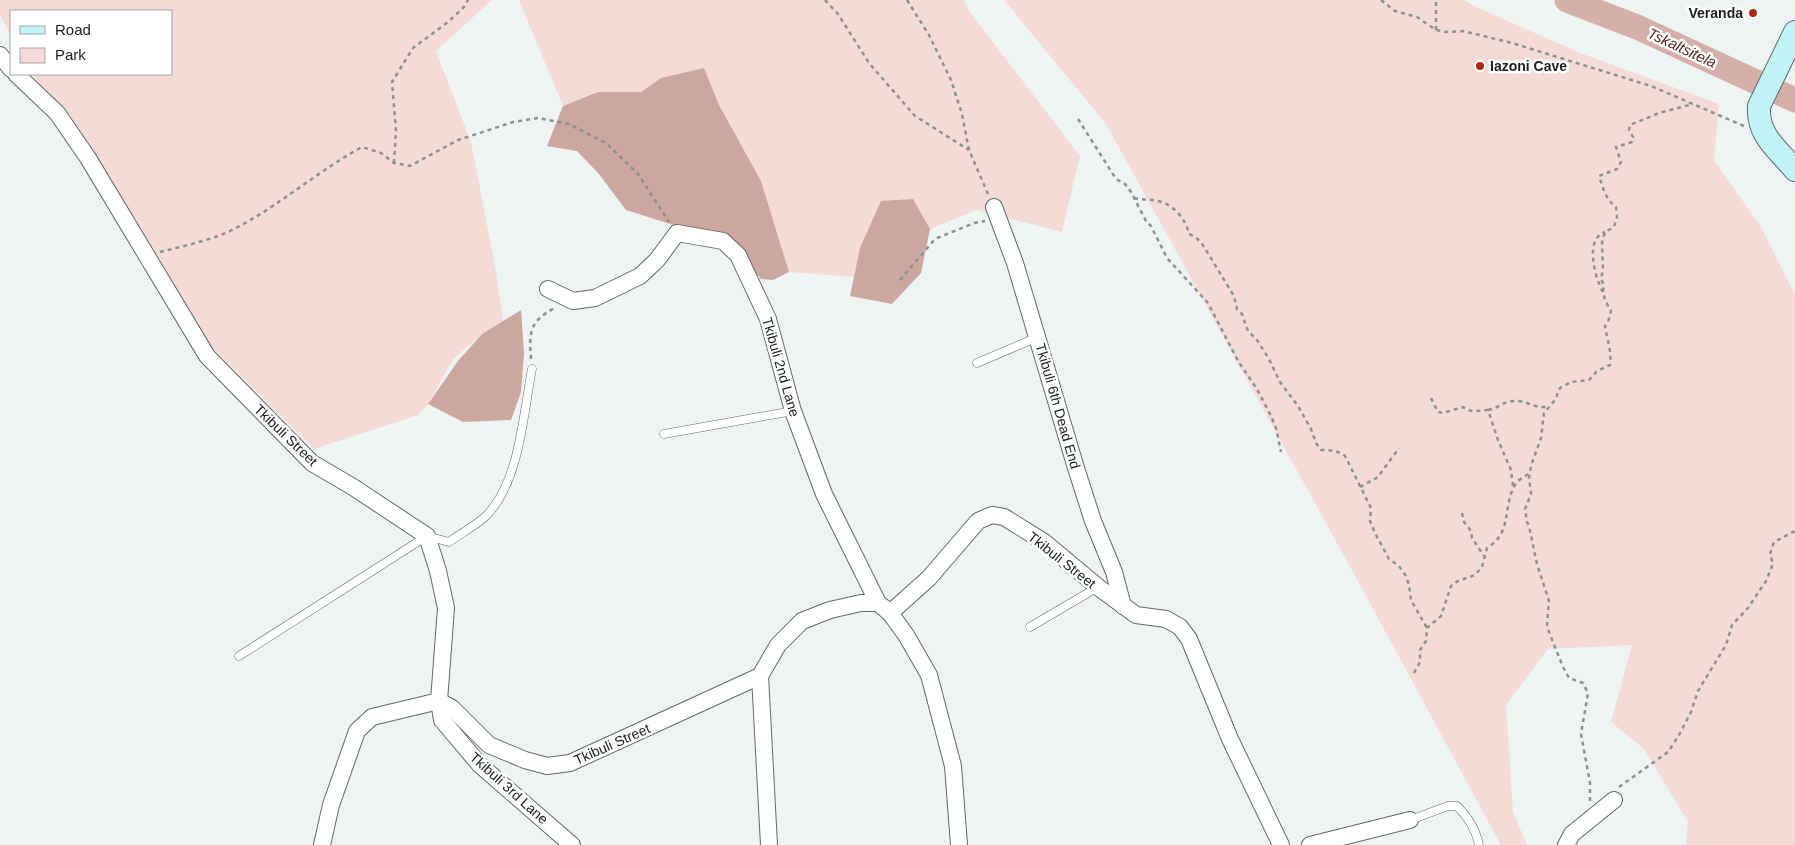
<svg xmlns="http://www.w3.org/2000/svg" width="1795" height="845" font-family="Arial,sans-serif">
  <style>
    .green { fill: #f4dbd6 }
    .forest { fill: #cba79f }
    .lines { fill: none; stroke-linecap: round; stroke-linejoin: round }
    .river { stroke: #d4b0a8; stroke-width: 25 }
    .lane-casing { stroke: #646869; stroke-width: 9 }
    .street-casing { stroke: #646869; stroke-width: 18 }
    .secondary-casing { stroke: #646869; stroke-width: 24 }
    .path { stroke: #8c9090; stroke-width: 2.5; stroke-dasharray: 4 4; stroke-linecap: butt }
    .lane { stroke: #fff; stroke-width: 8 }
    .street { stroke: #fff; stroke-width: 16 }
    .secondary { stroke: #c0f5f8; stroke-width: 22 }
    .poi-dot { fill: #b32708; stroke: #fff; stroke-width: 2 }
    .labels { text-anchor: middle; stroke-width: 5; stroke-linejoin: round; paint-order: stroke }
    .poi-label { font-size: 14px; font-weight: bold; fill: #1c1e1e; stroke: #fff; text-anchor: end }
    .street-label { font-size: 14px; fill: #1c1e1e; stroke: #fff }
    .water-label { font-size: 15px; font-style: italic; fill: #58281e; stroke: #fff }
  </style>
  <rect width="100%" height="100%" fill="#eef3f3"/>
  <g class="green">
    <polygon points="0,0 492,0 436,51 471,142 496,271 503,321 482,334 453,359 428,404 418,415 314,449 209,344 168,274 71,121 31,74 171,74 171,11 11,11 11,36 0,15"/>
    <polygon points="519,0 964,0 970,12 1080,156 1062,232 976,210 930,229 913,199 860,248 854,277 789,272 761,181 719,105 704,68 661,78 641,92 598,92 563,106"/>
    <polygon points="1004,0 1464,0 1476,7 1580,53 1719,104 1714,160 1761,227 1795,295 1795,845 1686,845 1688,822 1644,749 1611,722 1632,645 1548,649 1506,705 1513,812 1527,845 1501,845 1359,583 1106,124"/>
  </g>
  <g class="forest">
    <polygon points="704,68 719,105 761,181 789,272 773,280 761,279 727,237 686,229 626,210 599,174 577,151 547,146 563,106 598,92 641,92 661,78"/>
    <polygon points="913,199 930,229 921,273 892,304 850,296 860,248 881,201"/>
    <polygon points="521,310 524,353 521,392 511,420 463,422 428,404 458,361 482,334"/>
  </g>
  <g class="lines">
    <polyline class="river" points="1567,0 1637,27 1795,100"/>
    <g class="lane-casing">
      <g id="lane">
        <polyline points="977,363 1038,337"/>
        <polyline points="664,434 793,411"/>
        <polyline points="1030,627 1098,587"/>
        <path d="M 239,656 L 427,536 L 449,542 C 461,533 477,525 487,515 C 520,480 523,415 532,369"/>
        <path d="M 1410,820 L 1448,806 L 1457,806 C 1468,817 1476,829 1479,845"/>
      </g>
    </g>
    <g class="street-casing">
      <g id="street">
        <polyline points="0,55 11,69"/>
        <polyline points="16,74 57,113 88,158 207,356 312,463 353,487 427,536 438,571 446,608 439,701 442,720 480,765 572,845"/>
        <polyline points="994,207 1015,263 1076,468 1093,521 1114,572 1123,606"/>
        <polyline points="548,289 573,301 595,298 640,276 657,260 677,233 723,241 738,255 768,319 793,411 824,494 878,603"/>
        <polyline points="890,613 929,578 978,521 992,515 1004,517 1044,542 1098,587 1136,615 1166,619 1180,627 1189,639 1230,739 1281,845"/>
        <polyline points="760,676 769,845"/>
        <polyline points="439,701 452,708 489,745 525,760 547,766 570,763 760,676 778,645 802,621 830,610 861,603 878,603 890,613 906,635 929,675 953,766 959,845"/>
        <polyline points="322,845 331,805 357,731 372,717 439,701"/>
        <polyline points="1310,845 1410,820"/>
        <polyline points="1566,845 1572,834 1614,800"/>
      </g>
    </g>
    <g class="secondary-casing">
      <path id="secondary" d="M 1795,32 L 1759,106 C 1757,136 1778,149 1795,170"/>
    </g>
    <g class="path">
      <polyline points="825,0 838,14 869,63 915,116 969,150"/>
      <polyline points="907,0 929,35 951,80 962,114 969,150 988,194"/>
      <polyline points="1381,0 1395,11 1417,17 1436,30 1446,32 1463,31 1512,43 1651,86 1744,126"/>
      <polyline points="1436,30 1436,0"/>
      <polyline points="1078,119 1116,179 1125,184 1131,192 1146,221 1151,226 1167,258 1208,303 1238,361 1257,389 1271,416 1276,428 1281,452"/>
      <polyline points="394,163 396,130 392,82 413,48 448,22 464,7 468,0"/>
      <path d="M 1134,198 C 1142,200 1150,199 1158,201 C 1173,204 1186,219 1189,234 L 1194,236 L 1201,242 L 1234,296 L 1237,309 L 1242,314 L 1248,331 L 1257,340 L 1269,359 L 1280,382 L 1298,406 L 1311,429 L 1316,443 L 1321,450 C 1330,450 1337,450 1345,456 L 1371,508 L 1370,521 L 1375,533 L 1389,559 L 1399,566 L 1406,576 L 1409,585 L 1411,600 L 1427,628"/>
      <path d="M 160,252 C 183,246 208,241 230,231 C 277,208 316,172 362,147 L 381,153 L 394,163 L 410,166 L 458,140 L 513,122 L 538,118 L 569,124 L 606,143 L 638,174 L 669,222"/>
      <polyline points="900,280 935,239 974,223 985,221"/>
      <path d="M 1603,292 C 1595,278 1584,239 1605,232"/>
      <path d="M 531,359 C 529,333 529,321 555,308"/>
      <path d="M 1431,398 L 1438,412 L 1443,413 L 1463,407 C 1472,414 1478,410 1488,410 L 1498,440 L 1511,470 L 1513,486"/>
      <path d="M 1488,410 C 1500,408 1503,400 1518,401 C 1529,402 1538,410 1549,406"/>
      <polyline points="1360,487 1378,477 1399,448"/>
      <polyline points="1462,513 1464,522 1471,531 1472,538 1484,556"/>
      <path d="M 1414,673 L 1420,662 L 1420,650 L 1426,641 L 1427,628 L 1441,616 L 1451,586 L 1458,581 L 1475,575 L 1482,567 L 1487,548 C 1513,532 1502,508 1515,485 C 1518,479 1524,478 1529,473"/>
      <polyline points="1619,787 1668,752 1679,735 1691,712 1698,691 1726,645 1732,625 1748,608 1766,581 1773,564 1770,554 1774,542 1795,531"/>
      <path d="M 1590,801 L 1590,783 L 1581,734 L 1588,693 L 1583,683 L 1569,678 L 1563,667 L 1549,632 L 1547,625 L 1549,601 L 1537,564 L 1529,526 L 1527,522 L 1525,509 L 1531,494 L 1529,478 L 1531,466 L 1541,438 L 1544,413 L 1555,400 L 1560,388 L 1571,382 L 1589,380 L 1597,371 L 1610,365 C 1612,352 1607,339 1605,326 L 1608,322 L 1611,311 L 1605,300 L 1603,292 L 1604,285 L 1601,279 L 1603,270 L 1602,243 L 1605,232 L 1614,227 L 1617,217 L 1616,207 C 1606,200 1603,188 1599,176 L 1617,169 L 1621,162 L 1616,147 L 1632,142 L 1633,137 L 1629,130 L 1630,125 L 1659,113 L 1693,104"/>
    </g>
    <use href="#lane" class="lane"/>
    <use href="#street" class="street"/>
    <use href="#secondary" class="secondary"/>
  </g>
  <g class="poi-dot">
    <circle cx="1753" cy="13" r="5"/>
    <circle cx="1480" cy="66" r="5"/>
  </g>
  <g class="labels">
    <g class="poi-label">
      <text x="1743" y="18">Veranda</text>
      <text x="1490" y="71" text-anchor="start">Iazoni Cave</text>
    </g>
    <g class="street-label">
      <text transform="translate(781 367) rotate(74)" y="5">Tkibuli 2nd Lane</text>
      <text transform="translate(1058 406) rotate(74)" y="5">Tkibuli 6th Dead End</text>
      <text transform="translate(286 435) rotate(44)" y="5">Tkibuli Street</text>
      <text transform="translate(1062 560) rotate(38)" y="5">Tkibuli Street</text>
      <text transform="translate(612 744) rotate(-24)" y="5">Tkibuli Street</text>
      <text transform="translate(509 788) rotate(42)" y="5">Tkibuli 3rd Lane</text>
    </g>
    <g class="water-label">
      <text transform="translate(1682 48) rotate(25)" y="5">Tskaltsitela</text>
    </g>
  </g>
  <rect x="10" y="10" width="162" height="65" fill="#ffffff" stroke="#a4a5a5"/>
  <rect x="20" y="26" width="25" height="8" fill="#c0f5f8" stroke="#a4a5a5"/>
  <text x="55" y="35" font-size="15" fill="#1c1e1e">Road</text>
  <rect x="20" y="48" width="25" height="15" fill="#f4dbd6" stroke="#a4a5a5"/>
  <text x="55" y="60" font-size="15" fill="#1c1e1e">Park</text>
</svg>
